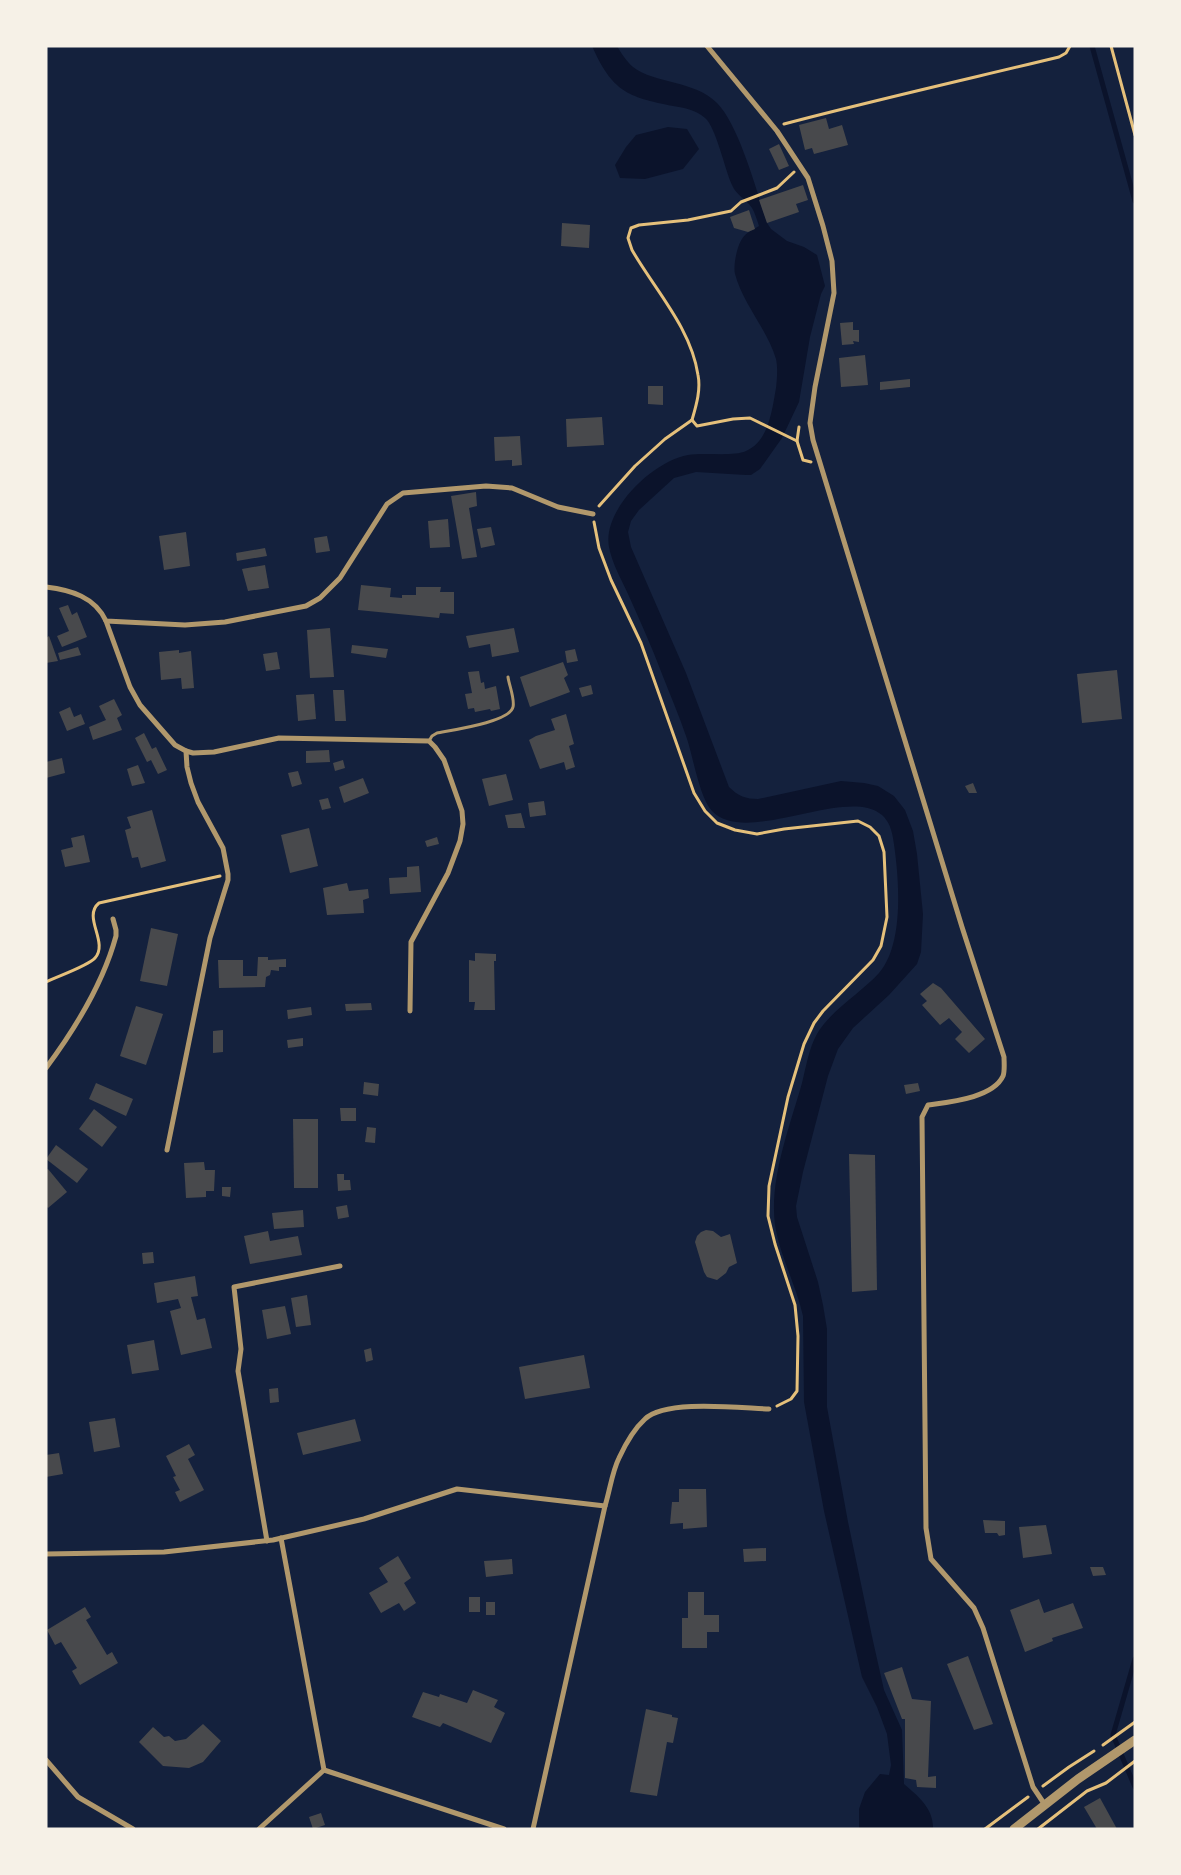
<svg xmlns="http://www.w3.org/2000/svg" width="1181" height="1875" font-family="Roboto,sans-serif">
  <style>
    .water { fill: #0b132b }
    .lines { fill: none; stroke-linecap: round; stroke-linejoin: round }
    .stream { stroke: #0b132b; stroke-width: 5 }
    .building { fill: #48494c }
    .path { stroke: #e5c07b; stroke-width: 3 }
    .service { stroke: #b1986c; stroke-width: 3 }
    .minor { stroke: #b1986c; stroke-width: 5 }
    .tertiary { stroke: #b1986c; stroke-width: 9 }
  </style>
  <rect width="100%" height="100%" fill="#14213d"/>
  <g class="water">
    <path d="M 592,46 L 617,46 C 621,53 627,62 633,67 C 655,84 694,80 717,103 C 739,125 757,192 767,223 L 771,229 L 787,241 L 804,247 L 817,255 L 825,286 L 821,294 L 810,337 L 799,402 L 782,438 L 760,469 L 751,475 L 746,475 L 696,472 L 674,478 L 639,510 L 631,521 L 628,532 L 631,547 L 686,673 L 729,787 C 738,796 746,799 758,799 L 841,781 L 864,783 L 878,786 L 894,796 L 905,810 L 913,831 L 917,854 L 923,914 L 921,952 L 917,964 L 889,995 L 853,1028 L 838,1049 L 828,1076 L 803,1172 L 796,1206 L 797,1217 L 818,1282 L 823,1305 L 827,1329 L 827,1407 L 848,1522 L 873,1641 L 884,1690 L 902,1730 L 904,1784 C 918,1796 934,1809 933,1829 L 859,1829 L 859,1809 L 865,1792 L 880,1774 L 889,1775 L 891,1765 L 887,1734 L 877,1707 L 862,1677 L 824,1511 L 804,1402 L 803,1316 C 796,1285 780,1256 775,1225 C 769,1179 790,1126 802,1083 C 806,1067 809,1048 817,1034 C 829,1012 862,992 879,973 C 905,943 899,875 893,838 C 882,762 752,853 712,811 C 699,797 693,755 686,736 C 679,715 670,695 662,674 C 652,647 640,621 628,594 C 621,579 612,563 609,547 C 602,510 653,461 688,455 C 704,452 733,457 746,451 C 769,441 772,410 776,388 C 777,379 778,368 776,359 C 767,329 743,304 735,274 C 733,266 737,246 742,239 C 745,233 753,230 759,226 C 757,220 755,213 752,208 C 746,199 736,195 732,185 C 725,170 716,127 705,118 C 696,110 685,108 673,106 C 627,97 612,91 592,46 Z"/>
    <polygon points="668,127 687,129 699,149 683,169 645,179 620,178 615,165 626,147 636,135"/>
  </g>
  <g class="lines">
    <g class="stream">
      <polyline points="1092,46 1135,201"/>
      <polyline points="1135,1659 1113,1735 1135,1787"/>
    </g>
  </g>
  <g class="building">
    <polygon points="826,118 829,129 842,125 848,145 814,154 812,148 805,150 799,125"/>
    <polygon points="779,144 789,166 779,170 769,149"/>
    <polygon points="803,185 808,200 796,204 799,212 767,223 759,200"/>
    <polygon points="749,210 755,229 748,232 734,228 730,217"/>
    <polygon points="562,223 590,225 589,248 561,246"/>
    <polygon points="853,322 853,330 859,330 859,342 853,341 854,344 842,345 840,323"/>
    <polygon points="865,355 868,385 841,387 839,358"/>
    <polygon points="910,379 910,387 880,390 880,382"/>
    <polygon points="648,386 663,386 663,405 648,404"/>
    <polygon points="602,417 604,445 567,447 566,419"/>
    <polygon points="520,436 522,465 512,466 512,460 495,461 494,437"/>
    <polygon points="476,492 477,506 469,508 477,557 462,559 451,496"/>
    <polygon points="448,519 450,547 430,548 428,521"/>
    <polygon points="491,527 495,545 481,548 477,529"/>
    <polygon points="186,532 190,566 164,570 159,536"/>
    <polygon points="327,536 330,551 316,553 314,538"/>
    <polygon points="265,548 267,556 237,561 236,553"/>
    <polygon points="265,565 269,588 248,591 242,569"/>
    <polygon points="361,585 391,588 390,597 402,598 402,595 416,595 416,587 441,587 440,592 454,592 454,614 440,613 439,618 358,610"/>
    <polygon points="68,605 72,615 77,612 87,637 62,647 57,636 69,631 59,608"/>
    <polygon points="330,628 334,677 310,678 307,630"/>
    <polygon points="514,628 519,652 492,657 490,644 469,648 466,636"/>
    <polygon points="49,636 58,661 46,663 46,638"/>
    <polygon points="352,645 388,649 386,658 351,653"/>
    <polygon points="78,647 81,655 60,660 58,653"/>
    <polygon points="575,649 578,661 567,663 565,651"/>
    <polygon points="179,650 179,653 191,651 194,688 182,689 181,678 161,680 159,652"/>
    <polygon points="277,652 280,669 266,671 263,654"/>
    <polygon points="563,662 568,675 564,678 570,692 530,707 520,677"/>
    <polygon points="1117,670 1122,719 1082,723 1077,674"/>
    <polygon points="479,671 481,683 484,682 485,689 496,686 500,709 491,711 490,709 475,712 474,708 468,709 465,694 472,693 468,672"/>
    <polygon points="591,685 593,694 582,697 579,688"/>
    <polygon points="333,690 344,690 346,721 335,721"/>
    <polygon points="314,694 316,719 298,721 296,695"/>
    <polygon points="114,699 122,715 117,718 122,730 93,740 89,727 106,720 99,706"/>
    <polygon points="70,707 74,717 81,714 85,724 67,731 59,712"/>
    <polygon points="566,714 574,744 569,746 575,767 566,770 564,762 540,769 529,740 536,736 555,730 551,719"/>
    <polygon points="144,733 152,749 156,747 167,770 158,774 151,760 147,762 135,738"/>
    <polygon points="329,750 330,762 306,763 306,751"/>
    <polygon points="62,758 65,773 46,778 46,762"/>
    <polygon points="343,760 345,768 335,771 333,763"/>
    <polygon points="138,765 145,783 132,786 127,769"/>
    <polygon points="298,771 302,784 292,787 288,773"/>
    <polygon points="506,774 513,800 489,806 482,779"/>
    <polygon points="363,778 369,793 344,803 339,787"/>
    <polygon points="973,783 977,793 969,793 965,786"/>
    <polygon points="328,798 331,808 322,810 319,800"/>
    <polygon points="544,801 546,815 530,817 528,803"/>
    <polygon points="152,810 166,861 141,868 138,857 132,858 125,830 131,828 127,817"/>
    <polygon points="521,813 525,828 508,828 505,815"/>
    <polygon points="309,828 318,866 290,873 281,835"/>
    <polygon points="84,835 90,862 65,867 61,850 73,847 71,838"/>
    <polygon points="437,837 439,844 427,847 425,841"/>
    <polygon points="419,866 421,892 390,894 389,878 407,877 407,867"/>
    <polygon points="347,883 349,891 368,889 369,898 363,900 364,913 327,915 323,888"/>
    <polygon points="151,928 178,934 167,986 140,981"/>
    <polygon points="475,953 496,954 496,961 494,961 495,1010 474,1010 475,1002 469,1002 469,960 475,961"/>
    <polygon points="258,957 268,957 268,960 286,959 286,967 279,967 279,971 271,970 270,975 266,977 265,987 219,988 218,960 243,960 243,976 257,976"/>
    <polygon points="933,983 941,988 985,1039 969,1053 955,1039 962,1032 949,1018 940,1025 922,1005 927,1001 920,994"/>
    <polygon points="371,1003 372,1010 346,1011 345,1004"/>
    <polygon points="136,1006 163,1014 146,1065 120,1056"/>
    <polygon points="311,1007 312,1015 288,1019 287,1010"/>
    <polygon points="223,1030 223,1052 213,1053 213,1031"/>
    <polygon points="303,1038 303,1046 288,1048 287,1040"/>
    <polygon points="364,1082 379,1084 378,1096 363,1094"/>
    <polygon points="96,1083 133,1099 126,1116 89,1099"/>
    <polygon points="918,1083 920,1091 906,1094 904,1085"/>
    <polygon points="340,1108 356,1108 356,1121 341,1121"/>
    <polygon points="94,1109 117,1127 102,1147 79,1129"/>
    <polygon points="293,1119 318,1119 318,1188 294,1188"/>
    <polygon points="367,1127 376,1128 375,1143 365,1142"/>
    <polygon points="56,1145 88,1169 77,1183 46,1159"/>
    <polygon points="849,1154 875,1155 877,1290 852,1292"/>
    <polygon points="204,1162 205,1170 215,1170 214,1191 206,1191 206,1197 186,1198 184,1163"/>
    <polygon points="48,1169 67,1192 48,1208 46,1206 46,1170"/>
    <polygon points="337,1174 344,1174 344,1180 350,1180 351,1190 338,1191"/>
    <polygon points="222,1187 231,1187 230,1197 222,1196"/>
    <polygon points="347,1205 349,1217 338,1219 336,1207"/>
    <polygon points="303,1210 304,1227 274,1229 272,1213"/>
    <polygon points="706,1230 713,1231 721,1237 730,1234 737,1263 729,1267 726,1273 717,1280 707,1277 704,1272 695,1242 697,1236 701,1232"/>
    <polygon points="268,1231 270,1241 298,1236 302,1255 250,1264 244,1236"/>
    <polygon points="153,1252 154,1263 143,1264 142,1253"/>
    <polygon points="195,1276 198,1296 191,1297 197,1320 205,1318 212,1348 181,1355 170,1311 181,1308 178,1299 157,1303 154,1283"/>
    <polygon points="307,1295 311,1325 296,1327 291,1298"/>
    <polygon points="285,1306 291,1334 267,1339 262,1310"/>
    <polygon points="154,1340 159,1370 132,1374 127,1345"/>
    <polygon points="371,1348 373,1360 366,1362 364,1350"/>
    <polygon points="584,1355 590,1388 525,1399 519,1367"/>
    <polygon points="278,1388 279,1402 270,1403 269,1389"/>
    <polygon points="115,1418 120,1447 94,1452 89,1422"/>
    <polygon points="355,1419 361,1441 303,1455 297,1433"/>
    <polygon points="189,1444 195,1455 188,1459 204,1490 180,1502 175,1492 180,1490 173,1477 176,1476 166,1456"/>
    <polygon points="59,1453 63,1474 46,1477 46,1455"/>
    <polygon points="679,1489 706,1489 707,1527 683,1529 683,1523 670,1524 672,1502 679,1502"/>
    <polygon points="983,1520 1005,1521 1005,1535 999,1536 997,1533 985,1533"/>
    <polygon points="1046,1525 1052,1554 1023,1558 1019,1527"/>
    <polygon points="766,1548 766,1561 744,1562 743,1549"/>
    <polygon points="398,1556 411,1578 404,1583 416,1603 404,1611 399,1603 381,1613 369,1593 388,1582 379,1568"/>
    <polygon points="512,1559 513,1574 486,1577 484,1561"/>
    <polygon points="1090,1567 1103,1567 1106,1575 1093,1576"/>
    <polygon points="688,1592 704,1592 704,1615 719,1615 719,1632 707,1632 707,1648 682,1648 682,1618 688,1618"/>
    <rect x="469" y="1597" width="11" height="15"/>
    <polygon points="1039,1599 1044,1613 1073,1603 1083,1628 1052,1638 1053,1641 1025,1652 1010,1610"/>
    <rect x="486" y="1602" width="9" height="13"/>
    <polygon points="85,1607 91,1617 86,1620 107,1655 112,1652 118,1663 80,1685 72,1671 77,1668 61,1642 55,1645 47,1630"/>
    <polygon points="968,1656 993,1724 974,1730 947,1664"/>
    <polygon points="902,1667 912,1699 931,1701 928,1777 936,1776 936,1788 917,1787 916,1780 905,1778 905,1719 902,1719 884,1673"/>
    <polygon points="473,1690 498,1700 494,1707 505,1713 491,1743 443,1723 440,1727 412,1717 423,1692 439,1697 440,1694 467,1703"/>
    <polygon points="646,1709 672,1715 672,1717 678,1718 673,1743 667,1742 657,1796 630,1792"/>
    <polygon points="203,1724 221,1741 203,1762 189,1768 163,1766 139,1742 153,1727 164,1737 169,1736 175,1741 186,1739"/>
    <polygon points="1100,1798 1117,1829 1097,1829 1084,1807"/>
    <polygon points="321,1813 325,1825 313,1829 309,1817"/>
  </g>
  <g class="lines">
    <g class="path">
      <polyline points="1111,46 1135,135"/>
      <path d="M 784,124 C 875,100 968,79 1059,57 L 1066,53 L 1070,46"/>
      <path d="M 692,420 C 696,406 701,390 698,375 C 691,328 655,290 632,250 L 628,238 L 631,228 L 639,225 L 688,220 L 731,211 L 741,202 L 777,188 L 794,172"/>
      <polyline points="692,420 697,426 733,419 750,418 797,441 803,460 811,462"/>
      <polyline points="797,441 799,427"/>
      <polyline points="599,506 635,466 665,439 692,420"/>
      <polyline points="594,522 599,548 611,580 641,643 694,793 705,811 717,823 735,830 757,834 784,829 858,821 870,827 879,836 884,852 887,917 881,946 873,960 823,1011 814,1023 804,1044 788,1097 769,1186 768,1216 775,1244 795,1305 798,1336 797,1391 791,1399 777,1406"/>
      <path d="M 46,982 C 58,976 88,966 95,958 C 109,942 82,917 99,903 L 220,876"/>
      <polyline points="1103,1745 1135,1722"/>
      <polyline points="1043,1786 1069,1767 1094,1751"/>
      <polyline points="985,1829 1028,1797"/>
      <polyline points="1038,1829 1087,1791 1106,1783 1135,1761"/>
    </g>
    <path class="service" d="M 429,741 L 432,736 L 437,733 C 452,730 510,722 513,707 C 515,699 509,685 508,677"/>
    <g class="minor">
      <path d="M 707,46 L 777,131 L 808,178 L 823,226 L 832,261 L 834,293 L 815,387 L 810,423 L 813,440 L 962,927 L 1004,1057 C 1004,1062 1005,1071 1003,1076 C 993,1098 949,1102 928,1105 L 922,1117 L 926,1528 L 931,1559 L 974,1608 L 983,1628 L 1033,1787 L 1045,1805"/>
      <path d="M 46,587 C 71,590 95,597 106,621 L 185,625 L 225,622 L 306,606 L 320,598 L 340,578 L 387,504 L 403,493 L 486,486 L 512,488 L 558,507 L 593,514"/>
      <polyline points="106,621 130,687 140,705 175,745 186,751 187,767 191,783 198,802 223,848 228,874 228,880 210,938 167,1150"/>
      <polyline points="186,751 193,753 214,752 279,738 429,741 435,747 444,760 462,811 463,824 460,841 448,873 411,942 410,1011"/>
      <path d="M 46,1068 C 75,1029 103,984 116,936 L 116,930 L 113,919"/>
      <path d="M 605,1506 C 610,1490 612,1472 619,1458 C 625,1445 634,1429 645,1419 C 665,1399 740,1408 769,1409"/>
      <polyline points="267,1541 238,1371 241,1349 234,1287 340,1266"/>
      <polyline points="46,1554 164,1552 273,1540 364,1519 457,1489 605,1506 533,1829"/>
      <polyline points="46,1760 78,1797 133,1829"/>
      <polyline points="324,1770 504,1829"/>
      <polyline points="259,1829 324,1770 281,1538"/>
    </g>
    <polyline class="tertiary" points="1014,1829 1078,1779 1135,1740"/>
  </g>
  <rect width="1181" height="1875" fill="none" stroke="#f6f1e7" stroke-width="95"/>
</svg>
